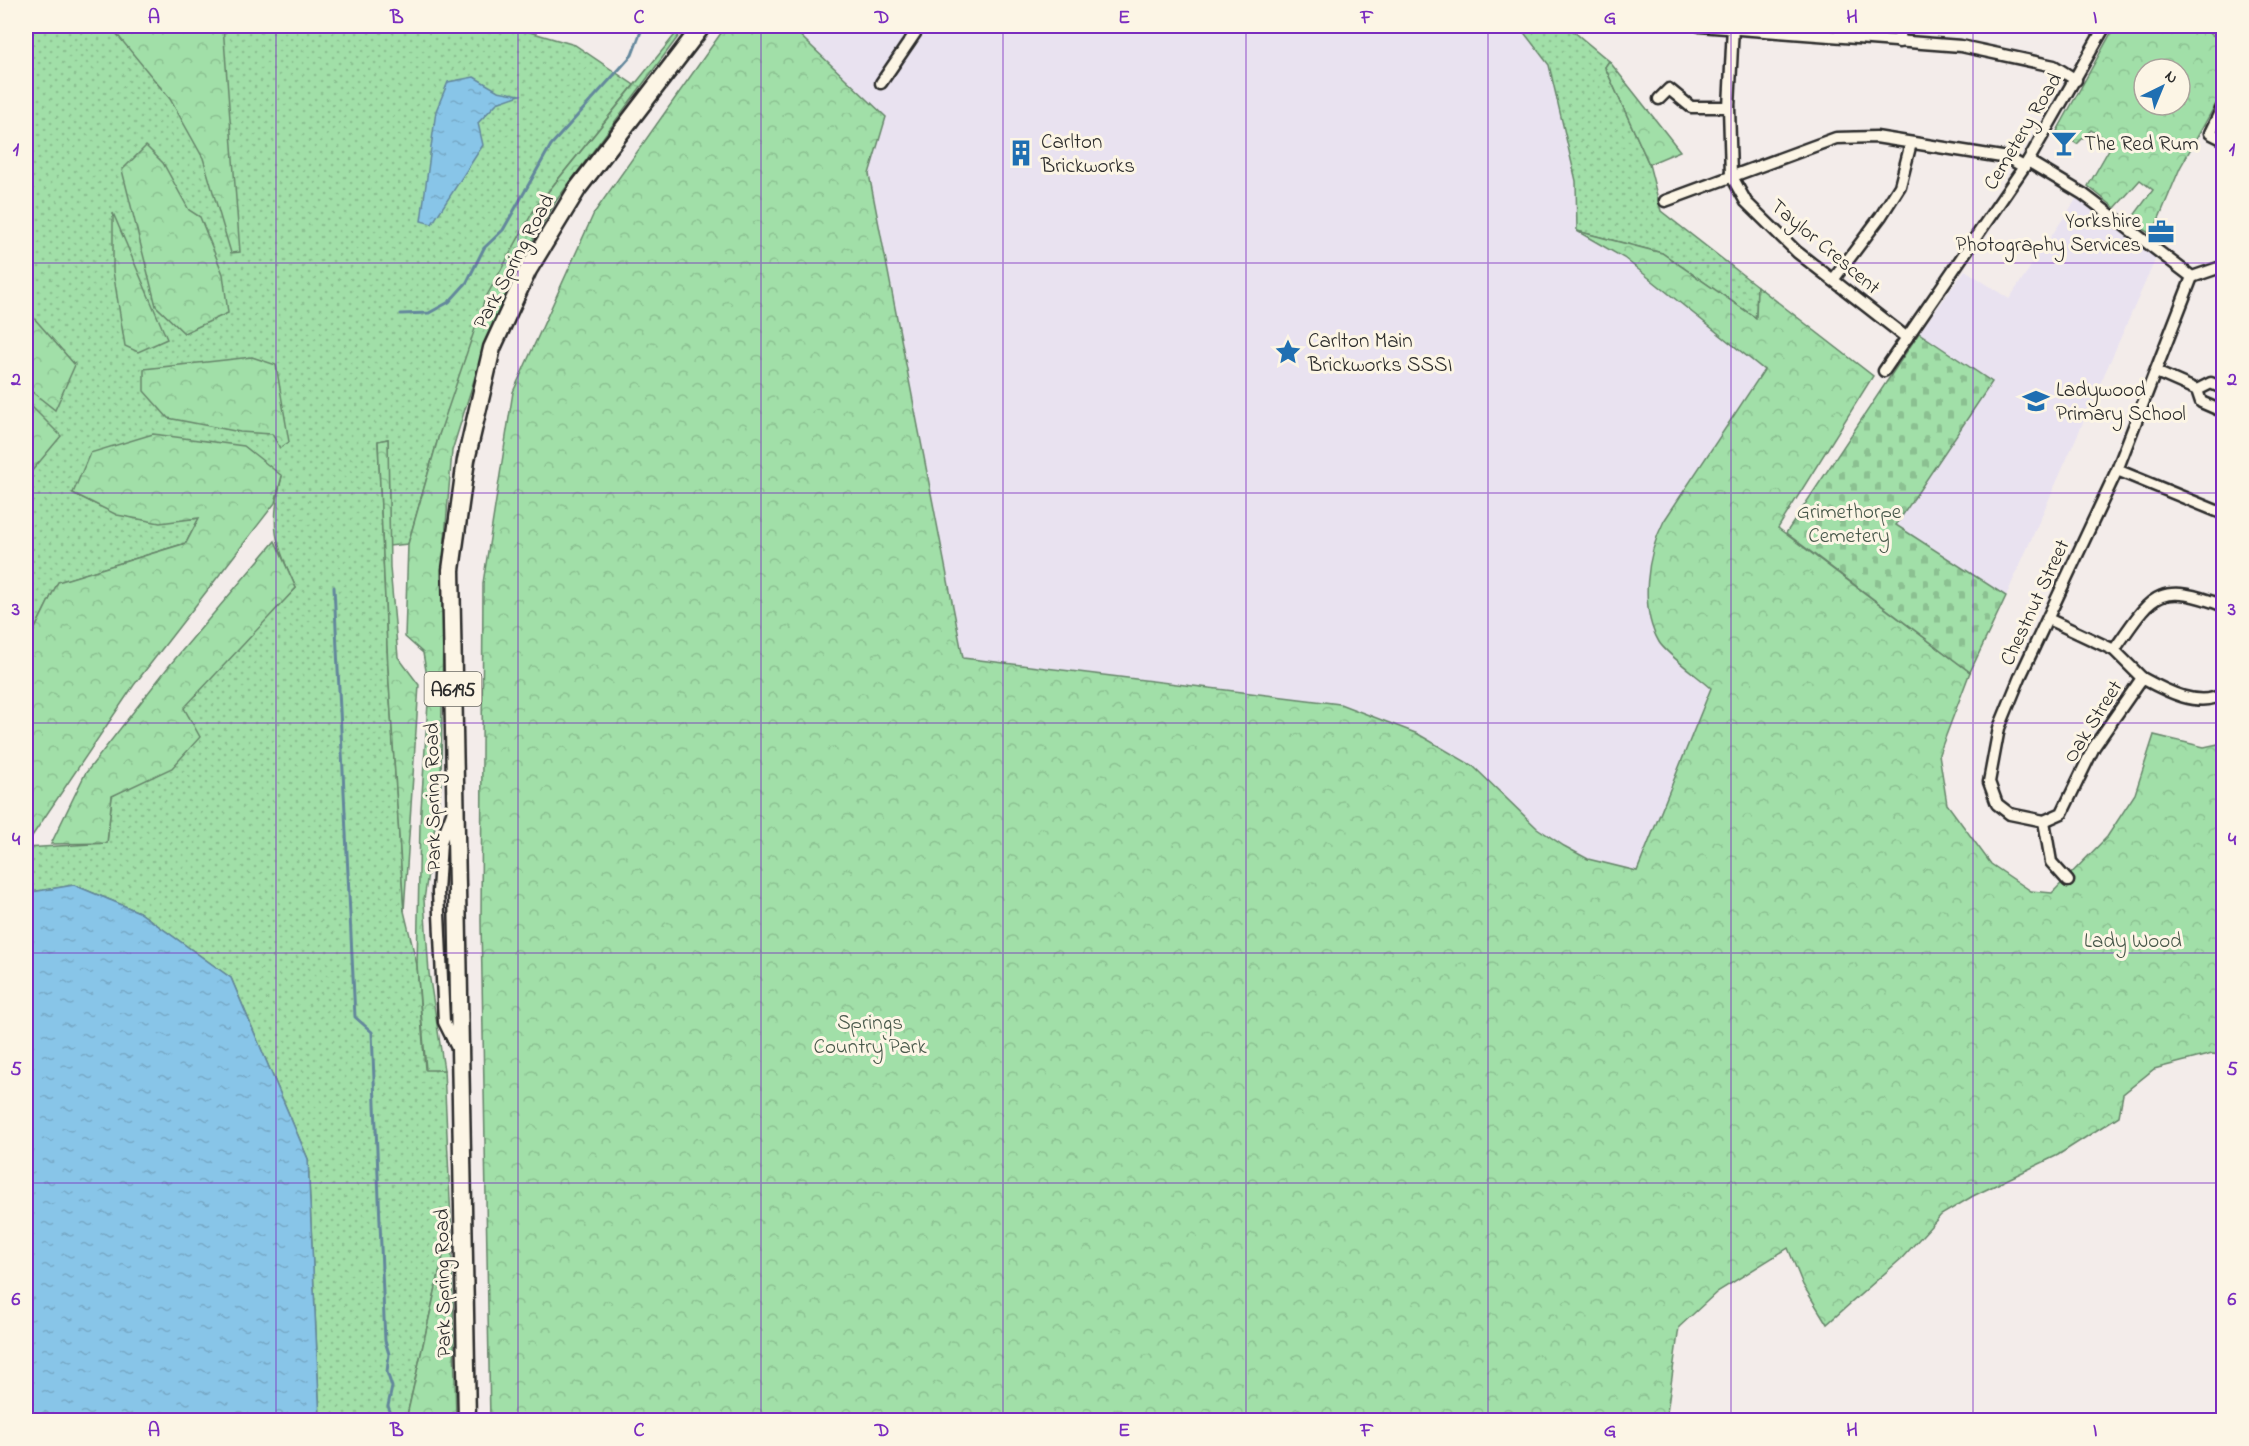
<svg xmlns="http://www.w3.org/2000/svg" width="2249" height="1446" font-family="'Indie Flower',sans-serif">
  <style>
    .built { fill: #e9e2f0 }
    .grass { fill: url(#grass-dots); stroke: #66856a; stroke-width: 1.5 }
    .forest { fill: url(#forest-crowns); stroke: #66856a; stroke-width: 1.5; fill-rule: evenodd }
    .cemetery { fill: url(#cemetery-stones); stroke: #66856a; stroke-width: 1.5 }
    .water { fill: url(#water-ripples); stroke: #63879c; stroke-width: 1.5 }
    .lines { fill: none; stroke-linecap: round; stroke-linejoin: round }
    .stream { stroke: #63879c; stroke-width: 3 }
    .minor-casing { stroke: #2b2b2b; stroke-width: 15 }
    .primary-casing { stroke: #2b2b2b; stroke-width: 21 }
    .minor { stroke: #fcf5e5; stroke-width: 10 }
    .primary { stroke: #fcf5e5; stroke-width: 16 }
    .grid { fill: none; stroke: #7b2cbf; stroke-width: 1.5; stroke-opacity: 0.55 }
    .labels { text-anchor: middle; stroke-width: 6; stroke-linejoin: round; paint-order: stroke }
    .shield { fill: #fcf5e5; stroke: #6a6863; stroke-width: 1.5 }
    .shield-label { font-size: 20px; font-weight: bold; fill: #2b2b2b }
    .street-label { font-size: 21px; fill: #2b2b2b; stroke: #fcf5e5 }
    .poi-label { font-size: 21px; fill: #2b2b2b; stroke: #fcf5e5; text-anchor: start }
    .park-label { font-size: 21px; fill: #48584a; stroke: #fcf5e5 }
    .neatline { fill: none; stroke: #7b2cbf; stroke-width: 2 }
    .grid-label { font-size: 20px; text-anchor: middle; font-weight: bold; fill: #7b2cbf }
  </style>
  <defs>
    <pattern id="grass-dots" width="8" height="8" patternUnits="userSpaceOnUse" patternTransform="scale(1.5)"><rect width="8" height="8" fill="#a1dfa8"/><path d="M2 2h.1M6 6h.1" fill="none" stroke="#8bc091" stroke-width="1.8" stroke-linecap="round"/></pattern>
    <pattern id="forest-crowns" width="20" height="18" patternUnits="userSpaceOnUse" patternTransform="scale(1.5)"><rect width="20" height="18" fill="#a1dfa8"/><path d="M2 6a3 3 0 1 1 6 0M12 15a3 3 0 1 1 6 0" fill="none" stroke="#8bc091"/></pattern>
    <pattern id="cemetery-stones" width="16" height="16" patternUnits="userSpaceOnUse" patternTransform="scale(1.5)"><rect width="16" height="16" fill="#a1dfa8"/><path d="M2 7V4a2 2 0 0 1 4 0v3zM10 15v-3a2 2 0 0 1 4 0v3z" fill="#8bc091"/></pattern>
    <pattern id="water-ripples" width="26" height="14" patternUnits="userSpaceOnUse" patternTransform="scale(1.5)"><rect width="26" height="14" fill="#88c5e8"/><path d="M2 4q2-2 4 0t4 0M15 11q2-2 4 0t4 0" fill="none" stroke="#76a9c7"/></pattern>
  </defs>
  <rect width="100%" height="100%" fill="#f3ecea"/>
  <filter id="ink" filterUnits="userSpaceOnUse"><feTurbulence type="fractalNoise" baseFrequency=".0167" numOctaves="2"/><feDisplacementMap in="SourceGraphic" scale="12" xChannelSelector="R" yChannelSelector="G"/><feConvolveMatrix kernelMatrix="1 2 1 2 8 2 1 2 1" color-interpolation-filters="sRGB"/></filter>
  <g filter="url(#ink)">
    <g class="built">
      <polygon points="790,26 1519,26 1549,65 1576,181 1578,231 1624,258 1764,370 1664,521 1655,539 1711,687 1637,871 1588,859 1564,846 1537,828 1473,766 1340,704 963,658 869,174 886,117"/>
      <polygon points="2077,198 2156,258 2006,596 1896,525 1991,382 1919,333 1965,270 2009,299"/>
    </g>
    <g class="grass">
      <path d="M 26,26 L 509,26 L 575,45 L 634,85 L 535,208 L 439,435 L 408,544 L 389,546 L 388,439 L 378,441 L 388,668 L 404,911 L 417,965 L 425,1069 L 444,1070 L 451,1221 L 406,1420 L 320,1420 L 308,1159 L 231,978 L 139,912 L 74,885 L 26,893 L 26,848 L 107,843 L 112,796 L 133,784 L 181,703 L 296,588 C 275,541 269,528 282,476 L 73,493 C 124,519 141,525 199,518 L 186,543 L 58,582 L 26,647 L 26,506 L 29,502 L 26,499 Z"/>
      <polygon points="1519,26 1567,26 1609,61 1605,67 1649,164 1661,211 1757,286 1756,318 1662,253 1577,231 1576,181 1549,65"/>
    </g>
    <g class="forest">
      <polygon points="113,26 223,26 240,252 231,253 203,158 170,99 115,32"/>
      <polygon points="682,26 686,26 556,201 519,264 484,348 452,451 444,550 441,785 424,900 429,973 444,1070 426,1070 417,965 420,825 429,688 423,653 405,637 408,544 439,435 485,299 535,208"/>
      <path d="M 726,26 L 790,26 L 886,117 L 869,174 L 963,658 L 1340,704 L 1418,734 L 1473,766 L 1537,828 L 1564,846 L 1588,859 L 1637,871 L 1711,688 C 1699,677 1666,654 1659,642 C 1639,608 1647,554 1664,521 L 1764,370 L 1624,258 L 1577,231 L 1662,253 L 1756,318 L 1757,286 L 1873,376 L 1778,528 L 1970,672 L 1939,754 L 1947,804 L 1991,864 L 2031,891 L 2052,893 L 2107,837 L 2135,794 L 2154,735 L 2204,747 L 2223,743 L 2223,1088 L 2220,1055 L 2212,1054 L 2154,1069 L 2123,1094 L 2119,1116 L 2058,1155 L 1973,1196 L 1941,1215 L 1902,1258 L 1827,1324 L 1803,1285 L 1788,1248 L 1717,1292 L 1679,1327 L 1666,1420 L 490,1420 L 481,922 L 483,583 L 513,392 L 594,213 Z"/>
      <path d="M 2115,26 L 2197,26 L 2223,41 L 2223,83 L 2218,100 L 2180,168 L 2152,235 L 2130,221 L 2153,190 L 2140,180 L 2115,208 L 2088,186 L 2112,144 L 2091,130 L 2077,144 L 2057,131 ZM 2144,69 L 2180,69 L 2180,105 L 2144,105 Z"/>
      <polygon points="1609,61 1680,151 1649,164 1605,67"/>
      <polygon points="146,146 163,163 189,210 200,217 223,274 228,313 184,333 156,306 122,170"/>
      <polygon points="113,213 167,339 138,352 125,346 113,271"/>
      <polygon points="26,309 75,365 55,410 26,387"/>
      <polygon points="252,357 276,365 289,442 280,448 272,434 240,432 168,418 144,391 144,369"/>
      <polygon points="26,401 61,436 26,478"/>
      <polygon points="153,434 244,446 282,476 275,503 134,685 26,845 26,647 58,582 186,543 199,518 160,523 117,515 73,493 90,453"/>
      <polygon points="388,439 390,568 398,657 419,685 404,911 388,668 378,441"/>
      <polygon points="275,541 296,588 184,708 200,737 172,768 112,796 107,843 51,844 85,774 169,666"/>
      <polygon points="451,1221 456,1420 406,1420"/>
    </g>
    <polygon class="cemetery" points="1919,333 1992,382 1896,525 2006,596 1970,672 1786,533"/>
    <g class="water">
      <polygon points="474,77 498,91 520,95 497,103 478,123 483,145 432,224 421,221 436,111 448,82"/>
      <polygon points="74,885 139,912 231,978 308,1159 320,1420 26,1420 26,893"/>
    </g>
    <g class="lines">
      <g class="stream">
        <polyline points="401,314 429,313 449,302 467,282 484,248 503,230 551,145 632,55 643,26"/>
        <polyline points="334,587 355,1017 372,1032 385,1341 389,1354 387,1372 392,1387 388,1406 391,1414 390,1420"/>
      </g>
      <g class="minor-casing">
        <g id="minor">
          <polyline points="1700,26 1961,46 2054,66 2076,80"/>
          <polyline points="1733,26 1729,107 1731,175 1746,202 1797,252 1907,338"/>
          <polyline points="1899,42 1900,26"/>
          <polyline points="881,83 920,26"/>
          <polyline points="1659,99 1669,89 1691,107 1729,107"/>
          <polyline points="2224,104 2210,133 2224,140"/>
          <polyline points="2028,161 2083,194 2192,277 2224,266"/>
          <polyline points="1665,201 1836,138 1876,137 2008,158 2024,167"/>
          <path d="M 2192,277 L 2117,470 L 2020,677 L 1999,728 L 1989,782 L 1997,804 L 2010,814 L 2044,821 L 2062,813 L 2094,747 L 2142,678 C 2164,690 2200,710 2224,693"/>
          <polyline points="1833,280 1881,216 1900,186 1911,143"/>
          <polyline points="1884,371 2028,161 2105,26"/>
          <polyline points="2156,372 2197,390 2211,383 2224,389"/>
          <polyline points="2197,390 2201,402 2224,412"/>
          <polyline points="2117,470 2224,514"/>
          <polyline points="2048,619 2114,650 2142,678"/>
          <path d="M 2114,650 C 2152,596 2156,580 2224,606"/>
          <polyline points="452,813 441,842 438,892 444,1022 458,1050"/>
          <polyline points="2044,821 2051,862 2068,881"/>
        </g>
      </g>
      <g class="primary-casing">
        <polyline id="primary" points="467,1420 451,570 466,460 492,348 528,270 578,188 702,26"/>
      </g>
      <use href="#minor" class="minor"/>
      <use href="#primary" class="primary"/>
    </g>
  </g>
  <path class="grid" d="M 276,26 L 276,1420M 518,26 L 518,1420M 761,26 L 761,1420M 1003,26 L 1003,1420M 1246,26 L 1246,1420M 1488,26 L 1488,1420M 1731,26 L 1731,1420M 1973,26 L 1973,1420M 26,263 L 2224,263M 26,493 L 2224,493M 26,723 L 2224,723M 26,953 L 2224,953M 26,1183 L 2224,1183"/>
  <defs>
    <g id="bar-bare" transform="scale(2.07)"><path d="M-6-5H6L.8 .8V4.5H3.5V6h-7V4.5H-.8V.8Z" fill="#1f6fb2" stroke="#fcf5e5" stroke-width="2.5" paint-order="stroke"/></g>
    <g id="building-bare" transform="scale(2.07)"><path d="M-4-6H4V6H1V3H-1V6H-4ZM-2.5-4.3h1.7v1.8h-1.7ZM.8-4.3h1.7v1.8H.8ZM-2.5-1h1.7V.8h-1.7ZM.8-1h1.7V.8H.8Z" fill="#1f6fb2" stroke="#fcf5e5" stroke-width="2.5" paint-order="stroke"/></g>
    <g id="office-bare" transform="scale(2.07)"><path d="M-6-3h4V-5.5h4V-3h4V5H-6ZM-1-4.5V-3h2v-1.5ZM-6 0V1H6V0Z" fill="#1f6fb2" stroke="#fcf5e5" stroke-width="2.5" paint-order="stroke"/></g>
    <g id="sight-bare" transform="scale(2.07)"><path d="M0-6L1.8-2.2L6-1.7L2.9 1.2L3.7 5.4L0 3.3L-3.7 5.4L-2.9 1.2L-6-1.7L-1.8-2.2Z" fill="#1f6fb2" stroke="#fcf5e5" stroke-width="2.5" paint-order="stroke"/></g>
    <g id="school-bare" transform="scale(2.07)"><path d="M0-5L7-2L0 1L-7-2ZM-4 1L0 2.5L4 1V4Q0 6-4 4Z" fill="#1f6fb2" stroke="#fcf5e5" stroke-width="2.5" paint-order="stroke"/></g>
  </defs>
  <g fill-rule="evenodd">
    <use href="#bar-bare" x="2064" y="143"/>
    <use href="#building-bare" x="1021" y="153"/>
    <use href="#office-bare" x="2161" y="232"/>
    <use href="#sight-bare" x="1288" y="352"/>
    <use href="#school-bare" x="2036" y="401"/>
  </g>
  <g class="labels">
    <rect class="shield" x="424.5" y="672" width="57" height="34" rx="4.5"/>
    <g class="shield-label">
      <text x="453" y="696">A6195</text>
    </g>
    <g class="street-label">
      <text transform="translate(2022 131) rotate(-59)" y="7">Cemetery Road</text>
      <text transform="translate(1826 246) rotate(40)" y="7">Taylor Crescent</text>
      <text transform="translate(513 261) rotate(-62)" y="7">Park Spring Road</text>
      <text transform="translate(2034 602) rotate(-65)" y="7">Chestnut Street</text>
      <text transform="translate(2092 721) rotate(-58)" y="7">Oak Street</text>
      <text transform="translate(432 797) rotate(-91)" y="7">Park Spring Road</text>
      <text transform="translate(442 1283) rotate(-91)" y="7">Park Spring Road</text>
    </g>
    <g class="poi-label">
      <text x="1041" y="148">Carlton<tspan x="1041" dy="24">Brickworks</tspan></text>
      <text x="2084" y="150">The Red Rum</text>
      <text x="2141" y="227" text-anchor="end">Yorkshire<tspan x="2141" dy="24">Photography Services</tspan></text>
      <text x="1308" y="347">Carlton Main<tspan x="1308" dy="24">Brickworks SSSI</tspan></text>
      <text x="2056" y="396">Ladywood<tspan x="2056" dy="24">Primary School</tspan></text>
    </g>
    <g class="park-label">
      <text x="1849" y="518">Grimethorpe<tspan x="1849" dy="24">Cemetery</tspan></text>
      <text x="2133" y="947">Lady Wood</text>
      <text x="870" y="1029">Springs<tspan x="870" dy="24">Country Park</tspan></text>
    </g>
  </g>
  <rect width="2249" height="1446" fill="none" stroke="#fcf5e5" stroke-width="66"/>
  <g transform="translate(2162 87) rotate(43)"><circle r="28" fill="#fcf5e5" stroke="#a8a49b" stroke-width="1.5"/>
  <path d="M0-4.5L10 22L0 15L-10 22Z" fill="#1f6fb2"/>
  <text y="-9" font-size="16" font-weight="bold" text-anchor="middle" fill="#2b2b2b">N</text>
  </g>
  <rect x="33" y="33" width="2183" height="1380" class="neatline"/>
  <g class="grid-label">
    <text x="154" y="23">A</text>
    <text x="397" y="23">B</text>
    <text x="639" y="23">C</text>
    <text x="882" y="23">D</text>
    <text x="1124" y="23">E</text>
    <text x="1367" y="23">F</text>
    <text x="1610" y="23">G</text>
    <text x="1852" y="23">H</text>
    <text x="2095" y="23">I</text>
    <text x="16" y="155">1</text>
    <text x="2232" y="155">1</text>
    <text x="16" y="385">2</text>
    <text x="2232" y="385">2</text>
    <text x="16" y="615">3</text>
    <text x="2232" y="615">3</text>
    <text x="16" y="845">4</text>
    <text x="2232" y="845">4</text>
    <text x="16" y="1075">5</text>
    <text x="2232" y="1075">5</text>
    <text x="16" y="1305">6</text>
    <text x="2232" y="1305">6</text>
    <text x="154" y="1436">A</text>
    <text x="397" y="1436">B</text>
    <text x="639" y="1436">C</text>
    <text x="882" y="1436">D</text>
    <text x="1124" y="1436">E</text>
    <text x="1367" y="1436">F</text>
    <text x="1610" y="1436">G</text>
    <text x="1852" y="1436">H</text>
    <text x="2095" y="1436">I</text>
  </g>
</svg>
